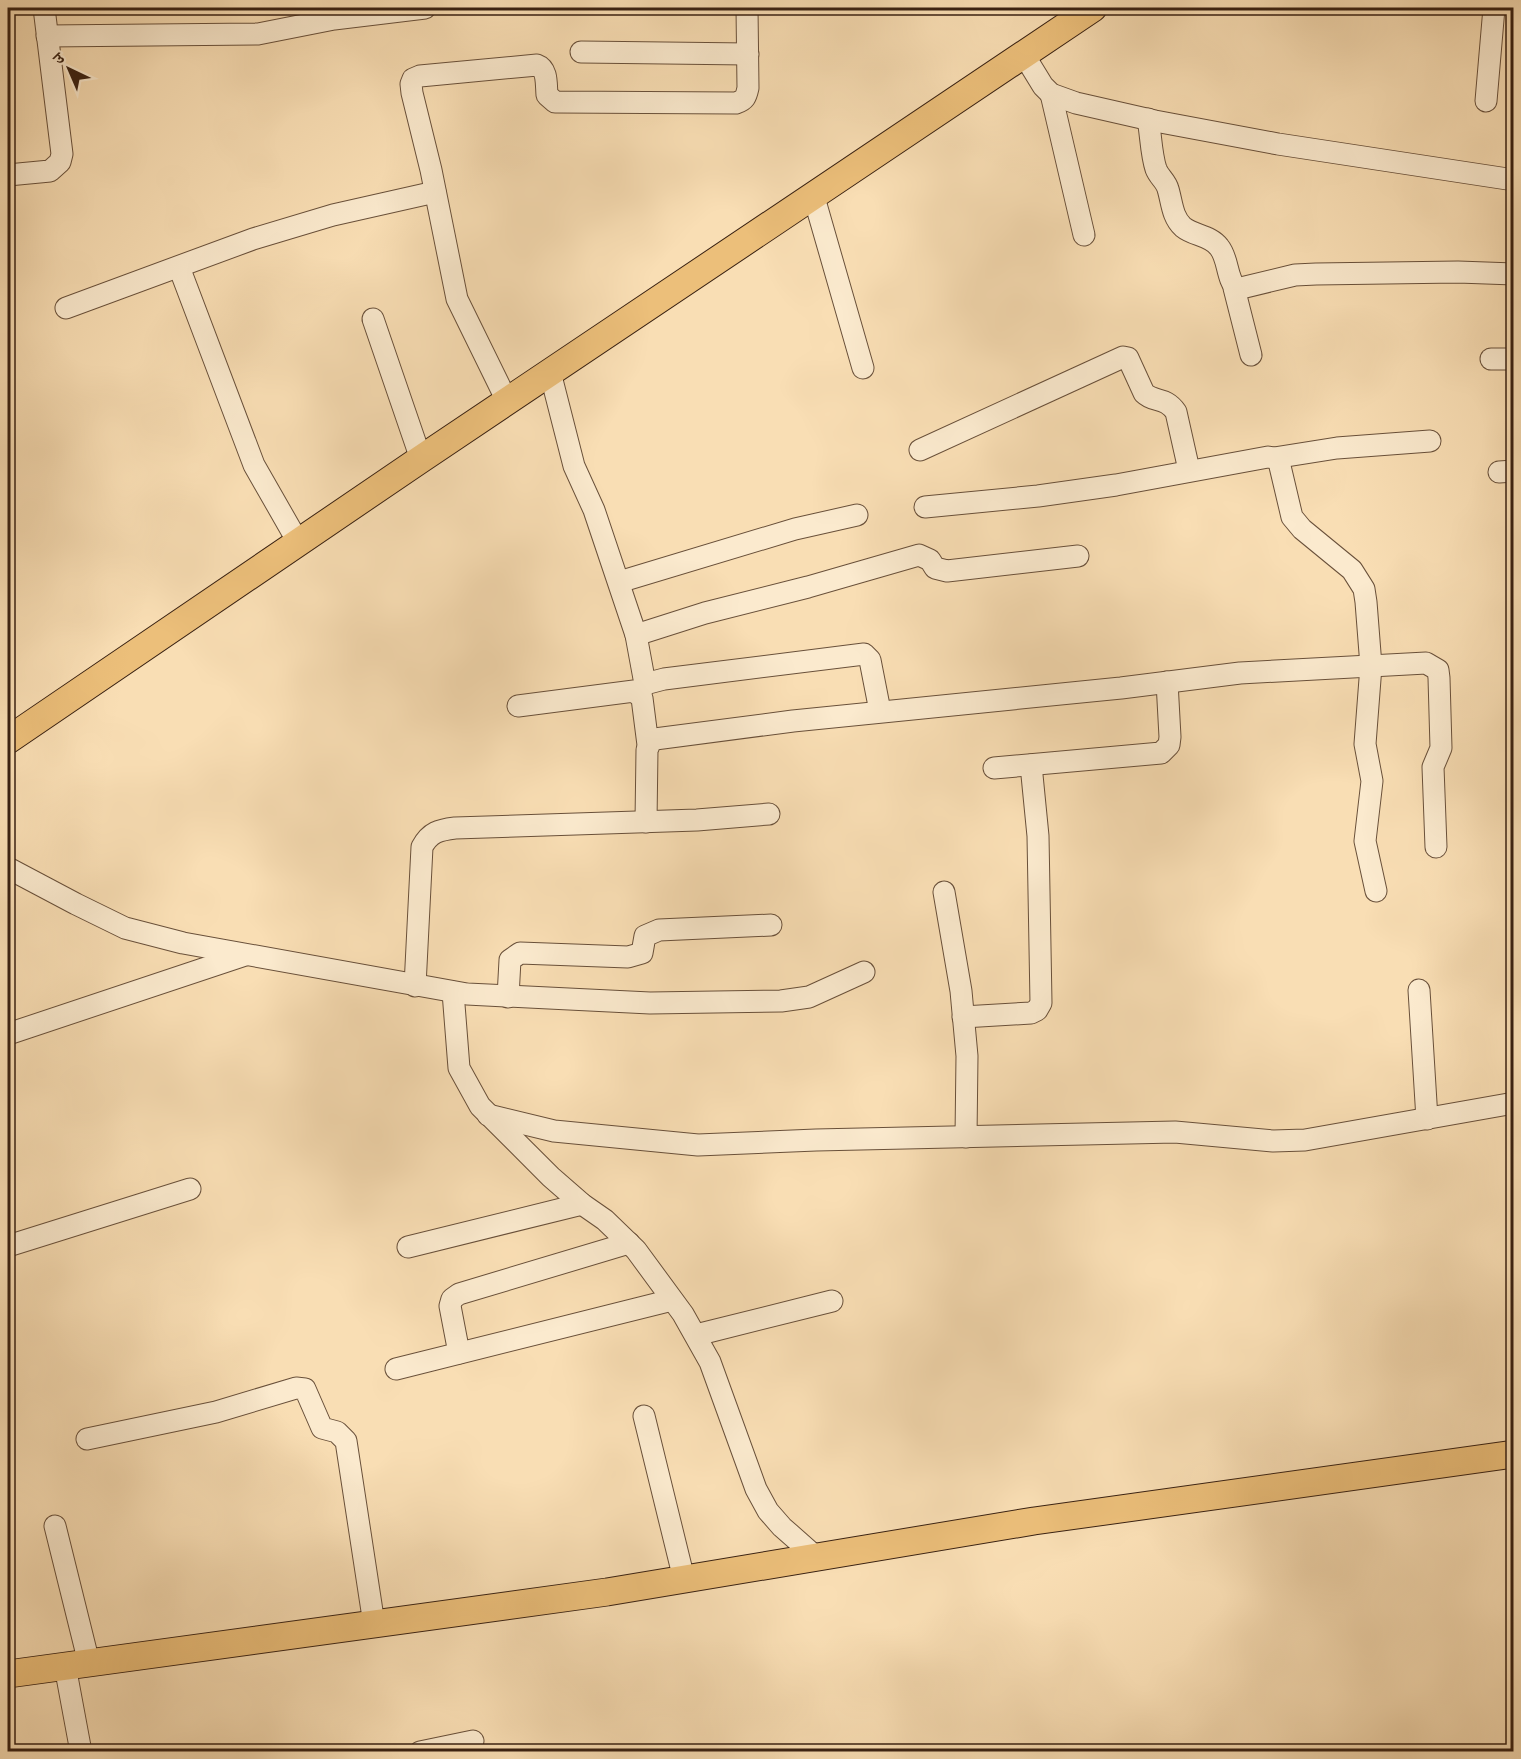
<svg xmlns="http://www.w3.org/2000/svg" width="1521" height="1759" font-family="'IM FELL French Canon','Noto Serif Devanagari',serif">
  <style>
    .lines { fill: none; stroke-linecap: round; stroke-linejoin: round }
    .minor-casing { stroke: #69503a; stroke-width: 23 }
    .major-casing { stroke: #392112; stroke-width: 29 }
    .minor { stroke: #fbeace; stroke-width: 21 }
    .major { stroke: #ecbf7a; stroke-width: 27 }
  </style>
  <rect width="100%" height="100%" fill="#f9deb4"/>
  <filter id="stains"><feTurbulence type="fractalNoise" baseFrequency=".00333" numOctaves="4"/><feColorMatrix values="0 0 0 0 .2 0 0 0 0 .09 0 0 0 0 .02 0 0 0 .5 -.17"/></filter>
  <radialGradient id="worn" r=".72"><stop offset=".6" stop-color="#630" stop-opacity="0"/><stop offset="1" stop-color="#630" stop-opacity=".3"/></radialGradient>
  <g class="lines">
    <g class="minor-casing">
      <g id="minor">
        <polyline points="47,36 258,34 334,19 425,8"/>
        <polyline points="581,52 748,54"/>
        <polyline points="1024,55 1043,86 1051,94 1076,103 1155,121 1278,144 1514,180"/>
        <polyline points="1051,94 1084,235"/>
        <polyline points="1486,101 1494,8"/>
        <path d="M 1148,119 C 1151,135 1151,154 1156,169 C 1159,177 1166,181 1168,189 C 1172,202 1172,217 1183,227 C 1194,236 1210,235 1219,247 C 1229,259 1226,279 1237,289 L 1295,275 L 1316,274 L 1458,272 L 1514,274"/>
        <polyline points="8,175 50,171 60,162 62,154 44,8"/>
        <polyline points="813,194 863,368"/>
        <polyline points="179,267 254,465 298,542"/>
        <polyline points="1234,288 1251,355"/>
        <polyline points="66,308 253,239 333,215 435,192"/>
        <polyline points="373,319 421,459"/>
        <polyline points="1491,359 1514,359"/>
        <polyline points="550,372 574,466 594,510 636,635 645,684"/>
        <path d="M 507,401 L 457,299 L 431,170 L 412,93 L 411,84 L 413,79 L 420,76 L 537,65 C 548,69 546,85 547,95 L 555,102 L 736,103 C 745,100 746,97 748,88 L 747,8"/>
        <path d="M 920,450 L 1123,357 L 1128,358 L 1144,393 C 1154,403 1165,396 1176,412 L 1189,470"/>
        <polyline points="1274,458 1337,448 1430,441"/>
        <polyline points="1499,472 1514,471"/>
        <polyline points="925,507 1038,496 1116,485 1268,457 1274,458 1279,462 1292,517 1302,529 1352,570 1364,589 1366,602 1371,666 1365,744 1372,781 1365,841 1376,891"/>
        <polyline points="619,582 795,529 857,515"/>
        <polyline points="636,635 705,613 808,587 919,555 930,560 935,568 947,571 1078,556"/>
        <polyline points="639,694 645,684 664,679 864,654 870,660 880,711"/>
        <polyline points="518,706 634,691 642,698 648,745"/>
        <polyline points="994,768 1161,753 1169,745 1170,737 1167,682"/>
        <polyline points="646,822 647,750 651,741 655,739 793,721 1121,688 1240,673 1426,663 1438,670 1439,678 1441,748 1433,767 1436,847"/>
        <polyline points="8,868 76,904 125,928 183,943 467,994 650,1003 781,1001 809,997 864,972"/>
        <polyline points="944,892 961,991 967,1056 966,1137"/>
        <path d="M 415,986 L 422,847 C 430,832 439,830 455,828 L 697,820 L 769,814"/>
        <polyline points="1419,990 1427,1119"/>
        <polyline points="453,992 459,1068 480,1106 551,1177 582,1204 605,1220 636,1250 683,1314 710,1362 756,1489 768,1511 782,1527 816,1557"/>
        <polyline points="508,997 510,960 520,953 628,957 642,953 645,936 659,930 771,925"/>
        <polyline points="963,1017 1031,1013 1037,1010 1041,1003 1038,836 1031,765"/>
        <polyline points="8,1034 245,955"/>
        <polyline points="488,1115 554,1131 698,1145 816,1140 1175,1132 1273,1141 1305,1140 1514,1103"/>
        <polyline points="8,1246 190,1189"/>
        <polyline points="408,1247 582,1204"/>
        <polyline points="696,1335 832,1301"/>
        <polyline points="459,1353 450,1306 452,1299 459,1294 629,1243"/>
        <polyline points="396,1369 672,1300"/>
        <polyline points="644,1416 684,1579"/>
        <polyline points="87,1439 216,1412 296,1388 305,1389 322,1428 337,1432 346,1441 374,1624"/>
        <polyline points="55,1526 89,1663"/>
        <polyline points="65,1666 81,1752"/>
        <polyline points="420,1752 473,1741"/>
      </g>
    </g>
    <g class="major-casing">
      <g id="major">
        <polyline points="8,740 421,459 1093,8"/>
        <polyline points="8,1674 607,1592 1034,1521 1514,1454"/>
      </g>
    </g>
    <use href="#minor" class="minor"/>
    <use href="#major" class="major"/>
  </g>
  <rect width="1521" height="1759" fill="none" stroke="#f9deb4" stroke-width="30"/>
  <rect x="9" y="9" width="1503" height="1741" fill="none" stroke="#392112" stroke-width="3"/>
  <rect x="15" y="15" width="1491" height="1729" fill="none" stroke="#392112" stroke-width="1.5"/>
  <g transform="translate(69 69) rotate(316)" stroke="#fbeace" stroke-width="4.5" paint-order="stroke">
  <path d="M0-4.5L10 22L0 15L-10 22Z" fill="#392112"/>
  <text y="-9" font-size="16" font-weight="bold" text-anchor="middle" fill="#392112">उ</text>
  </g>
  <rect width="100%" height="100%" filter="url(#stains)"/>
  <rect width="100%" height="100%" fill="url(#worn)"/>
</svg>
